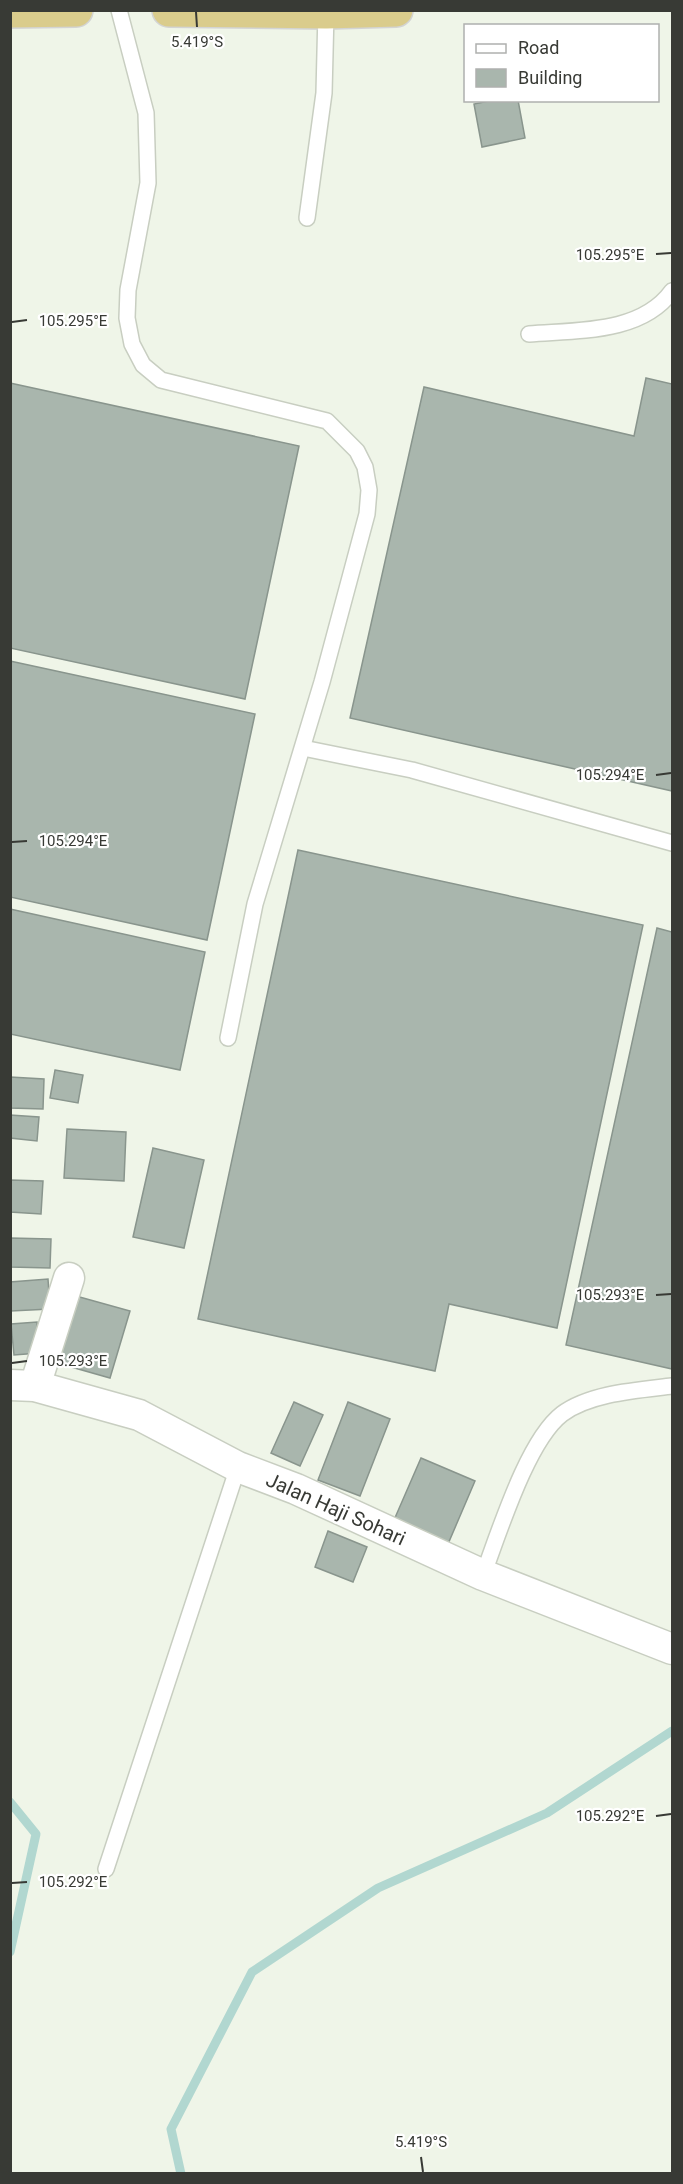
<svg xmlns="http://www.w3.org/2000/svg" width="683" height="2184" font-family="Roboto,sans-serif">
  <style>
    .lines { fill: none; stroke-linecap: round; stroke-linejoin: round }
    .stream { stroke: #b1d7d0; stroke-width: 9 }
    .building { fill: #a9b6ad; stroke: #89958d; stroke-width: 1.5 }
    .service-casing { stroke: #c8cec1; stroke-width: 18 }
    .minor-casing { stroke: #c8cec1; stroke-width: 33 }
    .trunk-casing { stroke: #d3d4d3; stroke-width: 36 }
    .service { stroke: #fff; stroke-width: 15 }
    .minor { stroke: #fff; stroke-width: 30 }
    .trunk { stroke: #dacc8c; stroke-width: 33 }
    .ticks { fill: none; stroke: #383a35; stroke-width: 2 }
    .labels { text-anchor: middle; stroke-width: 4.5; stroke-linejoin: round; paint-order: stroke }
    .street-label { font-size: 20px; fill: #383a35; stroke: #fff }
    .ticks-label { font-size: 15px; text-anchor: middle; fill: #383a35; stroke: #fff; stroke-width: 4.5; stroke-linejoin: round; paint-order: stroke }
  </style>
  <rect width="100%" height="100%" fill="#eff5e8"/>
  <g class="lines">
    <g class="stream">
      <polyline points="10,1802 36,1834 10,1952"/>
      <polyline points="181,2174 171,2129 252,1972 378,1888 547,1813 672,1731"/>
    </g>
  </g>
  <g class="building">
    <polygon points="494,100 518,100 525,138 482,147 474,104"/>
    <polygon points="646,378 672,384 672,791 350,718 424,387 634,436"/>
    <polygon points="10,383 299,446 245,699 10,648"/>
    <polygon points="10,661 255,714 207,940 10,897"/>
    <polygon points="298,850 643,925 557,1328 449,1304 435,1371 198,1319"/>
    <polygon points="10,909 205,952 180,1070 10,1034"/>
    <polygon points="657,928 672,932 672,1369 566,1345"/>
    <polygon points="55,1070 83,1075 78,1103 50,1098"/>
    <polygon points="10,1077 44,1079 43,1109 10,1108"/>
    <polygon points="10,1115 39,1117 37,1141 10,1138"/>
    <polygon points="67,1129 126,1132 124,1181 64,1178"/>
    <polygon points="153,1148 204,1160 184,1248 133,1237"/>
    <polygon points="10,1180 43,1181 41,1214 10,1212"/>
    <polygon points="10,1238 51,1239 50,1268 10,1267"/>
    <polygon points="48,1279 50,1309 11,1311 10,1282"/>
    <polygon points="76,1296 130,1311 110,1378 57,1363"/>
    <polygon points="37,1322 39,1353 14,1355 11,1324"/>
    <polygon points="294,1402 323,1415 300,1466 271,1453"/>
    <polygon points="348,1402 390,1419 360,1496 318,1480"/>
    <polygon points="421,1458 475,1481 448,1544 394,1520"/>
    <polygon points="328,1531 367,1547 353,1582 315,1567"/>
  </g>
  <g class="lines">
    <g class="service-casing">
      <g id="service">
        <polyline points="119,10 146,113 148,183 128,290 127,318 132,344 143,365 161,380 327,421 357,451 365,467 369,490 367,514 322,682 255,904 228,1038"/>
        <polyline points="307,218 324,93 326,12"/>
        <path d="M 529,334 C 576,330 641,334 672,291"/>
        <polyline points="303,748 412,770 672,843"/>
        <path d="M 483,1575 C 499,1533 527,1441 562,1414 C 590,1393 639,1390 672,1386"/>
        <polyline points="106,1869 238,1467"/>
      </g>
    </g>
    <g class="minor-casing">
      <g id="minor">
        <polyline points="10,1385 35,1386 139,1415 238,1467 296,1489 483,1575 672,1649"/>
        <polyline points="35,1386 69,1278"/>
      </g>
    </g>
    <g class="trunk-casing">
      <g id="trunk">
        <polyline points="169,10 326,12 396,10"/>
        <polyline points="10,11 76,10"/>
      </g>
    </g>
    <use href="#service" class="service"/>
    <use href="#minor" class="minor"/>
    <use href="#trunk" class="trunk"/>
  </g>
  <path class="ticks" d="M 196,12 L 197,27M 656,254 L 671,253M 12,322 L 27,320M 656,775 L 671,773M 12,842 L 27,841M 656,1295 L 671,1294M 12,1363 L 27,1361M 656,1816 L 671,1814M 12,1883 L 27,1882M 421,2157 L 423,2172"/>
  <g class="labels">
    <g class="street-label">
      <text transform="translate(336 1509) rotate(24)" y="7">Jalan Haji Sohari</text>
    </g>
  </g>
  <g class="ticks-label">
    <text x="197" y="47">5.419°S</text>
    <text x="610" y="260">105.295°E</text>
    <text x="73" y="326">105.295°E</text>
    <text x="610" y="780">105.294°E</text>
    <text x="73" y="846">105.294°E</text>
    <text x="610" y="1300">105.293°E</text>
    <text x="73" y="1366">105.293°E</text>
    <text x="610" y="1821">105.292°E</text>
    <text x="73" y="1887">105.292°E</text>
    <text x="421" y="2147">5.419°S</text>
  </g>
  <rect width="683" height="2184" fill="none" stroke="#383a35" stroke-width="24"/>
  <rect x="464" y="24" width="195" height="78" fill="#ffffff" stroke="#afb0ae" stroke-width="1.5"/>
  <rect x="476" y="44" width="30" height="9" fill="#ffffff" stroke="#afb0ae" stroke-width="1.5"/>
  <text x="518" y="54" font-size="18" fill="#383a35">Road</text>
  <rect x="476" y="69" width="30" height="18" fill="#a9b6ad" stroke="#afb0ae" stroke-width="1.5"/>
  <text x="518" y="84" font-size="18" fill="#383a35">Building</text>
</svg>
